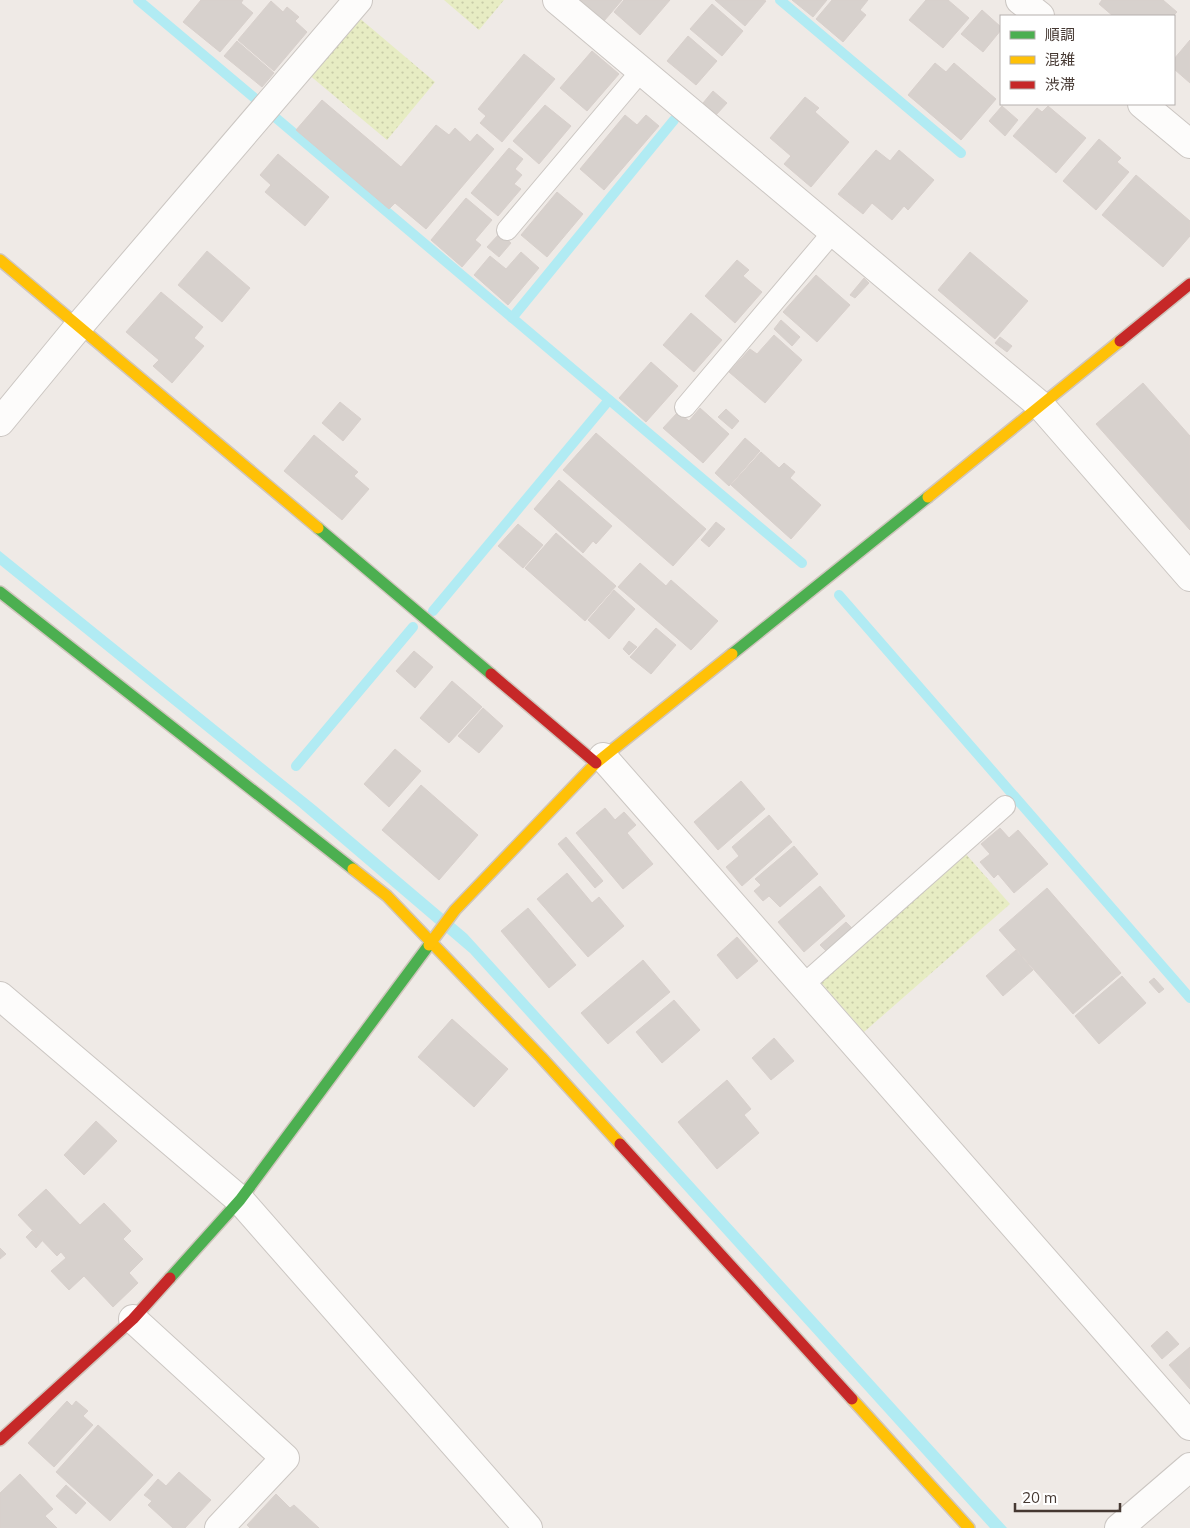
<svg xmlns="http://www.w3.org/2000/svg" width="1190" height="1528" font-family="Mulish,'Noto Sans JP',sans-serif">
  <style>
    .garden { fill: url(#garden-dots) }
    .water { fill: #b1ebf3 }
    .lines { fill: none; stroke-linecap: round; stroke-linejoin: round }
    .stream { stroke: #b1ebf3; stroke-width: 10 }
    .building { fill: #d7d1cd; stroke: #d8d0cc }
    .lane-casing { stroke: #cbc6c2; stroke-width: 22 }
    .street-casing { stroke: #cbc6c2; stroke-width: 30 }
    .fast-casing { stroke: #d0c6bd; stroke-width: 14 }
    .slow-casing { stroke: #d0c6bd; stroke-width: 14 }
    .jam-casing { stroke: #d0c6bd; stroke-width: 14 }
    .lane { stroke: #fdfcfb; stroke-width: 20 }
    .street { stroke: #fdfcfb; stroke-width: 28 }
    .fast { stroke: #4caf50; stroke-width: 11 }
    .slow { stroke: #ffc107; stroke-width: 11 }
    .jam { stroke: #c62828; stroke-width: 11 }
  </style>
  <defs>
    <pattern id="garden-dots" width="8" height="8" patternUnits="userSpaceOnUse" patternTransform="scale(1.25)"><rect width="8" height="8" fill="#e7ecc3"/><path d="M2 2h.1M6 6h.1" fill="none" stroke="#c8cba8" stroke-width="1.8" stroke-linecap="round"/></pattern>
  </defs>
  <rect width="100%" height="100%" fill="#efeae6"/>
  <g class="garden">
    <polygon points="444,0 504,0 479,30"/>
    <polygon points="357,16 435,82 387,140 308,74"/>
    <polygon points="964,852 1010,904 864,1032 818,979"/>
  </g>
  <polygon class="water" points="0,551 316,806 467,934 1007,1528 990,1528 470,953 298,806 0,565"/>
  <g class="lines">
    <g class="stream">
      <polyline points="138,0 258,101"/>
      <polyline points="780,0 961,153"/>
      <polyline points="276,118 802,563"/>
      <polyline points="512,318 674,120"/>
      <polyline points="839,595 1190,998"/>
      <polyline points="433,611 609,400"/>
      <polyline points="296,766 413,627"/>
    </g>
  </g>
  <g class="building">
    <polygon points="201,0 243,0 241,3 253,13 220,52 183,22"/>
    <polygon points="580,0 622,0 604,21"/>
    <polygon points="624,0 670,0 640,35 614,12"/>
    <polygon points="715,0 764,0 766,1 745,26"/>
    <polygon points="792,0 827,0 813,17"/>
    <polygon points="832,0 868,0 860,10 866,15 843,42 816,19"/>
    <polygon points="926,0 948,0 969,18 943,48 909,20"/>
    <polygon points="1102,0 1163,0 1177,12 1173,16 1113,16 1099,4"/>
    <polygon points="271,1 283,12 287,7 299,17 295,21 307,32 274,71 238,40"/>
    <polygon points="712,4 743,31 722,56 690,29"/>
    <polygon points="982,10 1001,27 1001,30 983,52 961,34"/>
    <polygon points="688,36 717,61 696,85 667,61"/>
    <polygon points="1190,40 1190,83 1174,69 1174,59"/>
    <polygon points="237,41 274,73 262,87 224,56"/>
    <polygon points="592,51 619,74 587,111 560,88"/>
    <polygon points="524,54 555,79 502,142 480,123 486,116 478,109"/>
    <polygon points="935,63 946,72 954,63 996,99 961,140 908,95"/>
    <polygon points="713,91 727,103 716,115 703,103"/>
    <polygon points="805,97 819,108 815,112 849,142 811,187 784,164 791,156 770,138"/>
    <polygon points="322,100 401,167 436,125 449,135 455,128 470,142 477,134 494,149 426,229 395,203 389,209 296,130"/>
    <polygon points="545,105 571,126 539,164 513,141"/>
    <polygon points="1002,106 1018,120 1005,136 989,121"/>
    <polygon points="1048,106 1086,138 1056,173 1013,136 1037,108 1042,112"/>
    <polygon points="625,115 637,125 646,115 659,126 604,190 580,169"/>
    <polygon points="1099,139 1121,158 1117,162 1129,172 1096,210 1063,181"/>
    <polygon points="509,148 523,159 515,169 522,175 514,184 521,189 498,216 471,193"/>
    <polygon points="876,150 890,161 899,150 934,180 908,210 904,206 892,220 872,203 863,214 838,194"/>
    <polygon points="278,154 329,197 305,226 265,192 271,185 260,175"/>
    <polygon points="1136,175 1190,221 1190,236 1163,267 1102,215"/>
    <polygon points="557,192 583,214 547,257 521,235"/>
    <polygon points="466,198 492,220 475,240 481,245 462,267 431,240"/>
    <polygon points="500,233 511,243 499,257 487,247"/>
    <polygon points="207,251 250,288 222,322 178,285"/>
    <polygon points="521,252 539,268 508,305 474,275 490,256 506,269"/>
    <polygon points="970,252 1028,301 995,339 938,290"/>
    <polygon points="737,260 749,270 743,276 762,292 735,323 705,296"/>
    <polygon points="816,275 850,305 817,342 783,312"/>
    <polygon points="864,278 869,283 855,298 850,295"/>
    <polygon points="161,292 203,327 194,338 204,346 172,383 153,366 159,360 126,332"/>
    <polygon points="691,313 722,340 694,372 663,345"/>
    <polygon points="781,320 800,337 792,346 774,329"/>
    <polygon points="774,335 802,360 765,403 729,372 750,349 757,354"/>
    <polygon points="1000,337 1012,346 1007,352 995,343"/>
    <polygon points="651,362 678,386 646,422 619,398"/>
    <polygon points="1143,383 1190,436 1190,530 1096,424"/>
    <polygon points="340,402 361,419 343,441 322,423"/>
    <polygon points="700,408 729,434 703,463 663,428 678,412 689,421"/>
    <polygon points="726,409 739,421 732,429 718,417"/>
    <polygon points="596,433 706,529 673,566 563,470"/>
    <polygon points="314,435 358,472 354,476 369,489 342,520 284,471"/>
    <polygon points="745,438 760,451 729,486 715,473"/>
    <polygon points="761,452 779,468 784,463 795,472 790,478 821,505 791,539 731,485"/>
    <polygon points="559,480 612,526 596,544 593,541 583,553 534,509"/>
    <polygon points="716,522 725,529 709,547 701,540"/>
    <polygon points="518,524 543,545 523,568 498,546"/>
    <polygon points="556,533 616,586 585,621 525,568"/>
    <polygon points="640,563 666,586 671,580 718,621 691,650 618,587"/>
    <polygon points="614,590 635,609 609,639 588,620"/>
    <polygon points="656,628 676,645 651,674 630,657"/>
    <polygon points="629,641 637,647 629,655 623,649"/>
    <polygon points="414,651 433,667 415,688 396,671"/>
    <polygon points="452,681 482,707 449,743 420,718"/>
    <polygon points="483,708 503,726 479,753 458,736"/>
    <polygon points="395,749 421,771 389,807 364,784"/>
    <polygon points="741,781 765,809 718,850 694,822"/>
    <polygon points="421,785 478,835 439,880 382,830"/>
    <polygon points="605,808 615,820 624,812 636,825 627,833 653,864 623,889 576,833"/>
    <polygon points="769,815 792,842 742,886 726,867 739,856 732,847"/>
    <polygon points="1000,828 1009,838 1018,830 1048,864 1014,893 998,874 994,878 980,862 990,854 981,844"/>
    <polygon points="566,837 603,881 595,888 558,844"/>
    <polygon points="794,846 818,874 780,907 769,896 763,901 754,891 761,885 755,879"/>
    <polygon points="567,873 592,903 599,897 624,926 588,957 537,899"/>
    <polygon points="820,886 845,916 804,952 778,922"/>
    <polygon points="1047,888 1121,973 1073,1014 999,930"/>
    <polygon points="528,908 576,965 549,988 501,931"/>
    <polygon points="846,922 853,929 827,952 820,945"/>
    <polygon points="737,937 758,961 737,979 717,955"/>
    <polygon points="1016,950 1033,970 1003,996 986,976"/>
    <polygon points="643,960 670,992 608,1044 581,1013"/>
    <polygon points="1122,976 1146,1003 1099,1044 1075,1016"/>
    <polygon points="1154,978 1164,989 1159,993 1149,982"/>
    <polygon points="674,1000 700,1030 662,1063 636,1032"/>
    <polygon points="452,1019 508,1069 474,1107 418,1057"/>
    <polygon points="774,1038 794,1061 771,1080 752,1058"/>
    <polygon points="727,1080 751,1109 744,1115 759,1133 717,1169 678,1122"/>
    <polygon points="96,1121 117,1141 84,1175 64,1155"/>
    <polygon points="46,1189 80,1225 104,1203 131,1231 123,1239 143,1259 129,1273 138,1283 113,1307 84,1276 69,1290 51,1271 66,1258 61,1252 57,1256 18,1215"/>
    <polygon points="32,1231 42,1241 36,1248 26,1237"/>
    <polygon points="0,1248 6,1254 0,1259"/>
    <polygon points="1167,1331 1179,1344 1162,1359 1151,1346"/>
    <polygon points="1190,1347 1190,1389 1169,1365"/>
    <polygon points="67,1401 72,1406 76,1401 88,1411 83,1416 93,1425 54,1467 28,1443"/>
    <polygon points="98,1425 153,1475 110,1521 56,1472"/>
    <polygon points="179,1472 211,1500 185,1528 173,1528 148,1505 152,1501 144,1495 158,1479 166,1486"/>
    <polygon points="20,1474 53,1509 45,1516 57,1528 0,1528 0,1493"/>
    <polygon points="66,1485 86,1503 76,1514 56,1496"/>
    <polygon points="276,1494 290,1508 294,1505 319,1528 250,1528 247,1525"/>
  </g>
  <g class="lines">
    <g class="lane-casing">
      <g id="lane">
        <polyline points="507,230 641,71"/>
        <polyline points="685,407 833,232"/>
        <polyline points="803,985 1005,806"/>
      </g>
    </g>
    <g class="street-casing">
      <g id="street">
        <polyline points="557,0 1041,406 1190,577"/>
        <polyline points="1020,0 1040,16"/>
        <polyline points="1142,104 1190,144"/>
        <polyline points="0,422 79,326 358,0"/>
        <polyline points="603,757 1190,1426"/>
        <polyline points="0,996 240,1200 528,1528"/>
        <polyline points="133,1319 285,1458 219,1528"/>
        <polyline points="1119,1528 1190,1467"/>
      </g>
    </g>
    <g class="fast-casing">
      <g id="fast">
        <polyline points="318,528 491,674"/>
        <polyline points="0,592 353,869"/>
        <polyline points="732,654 928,497"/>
        <polyline points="170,1278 240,1200 429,945"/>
      </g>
    </g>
    <g class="slow-casing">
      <g id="slow">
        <polyline points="0,260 318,528"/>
        <polyline points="928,497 1120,341"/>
        <polyline points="353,869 387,896 541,1057 620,1144"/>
        <polyline points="429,945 455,910 596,763 732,654"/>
        <polyline points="852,1399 969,1528"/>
      </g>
    </g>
    <g class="jam-casing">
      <g id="jam">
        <polyline points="1120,341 1190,284"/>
        <polyline points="491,674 596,763"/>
        <polyline points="620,1144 852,1399"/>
        <polyline points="0,1440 133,1319 170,1278"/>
      </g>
    </g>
    <use href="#lane" class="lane"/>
    <use href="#street" class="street"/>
    <use href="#fast" class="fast"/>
    <use href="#slow" class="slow"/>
    <use href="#jam" class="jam"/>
  </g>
  <rect x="1000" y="15" width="175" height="90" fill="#ffffff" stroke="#b5afad"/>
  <rect x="1010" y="31" width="25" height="8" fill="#4caf50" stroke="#b5afad"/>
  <text x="1045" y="40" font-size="15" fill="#453832">順調</text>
  <rect x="1010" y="56" width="25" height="8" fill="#ffc107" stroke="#b5afad"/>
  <text x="1045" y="65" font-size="15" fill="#453832">混雑</text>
  <rect x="1010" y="81" width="25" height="8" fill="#c62828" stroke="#b5afad"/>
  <text x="1045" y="90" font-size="15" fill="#453832">渋滞</text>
  <path d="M1015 1503v8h105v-8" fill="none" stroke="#453832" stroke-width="2.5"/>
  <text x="1022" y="1503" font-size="15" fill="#453832" stroke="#ffffff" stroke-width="4" paint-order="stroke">20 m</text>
</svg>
